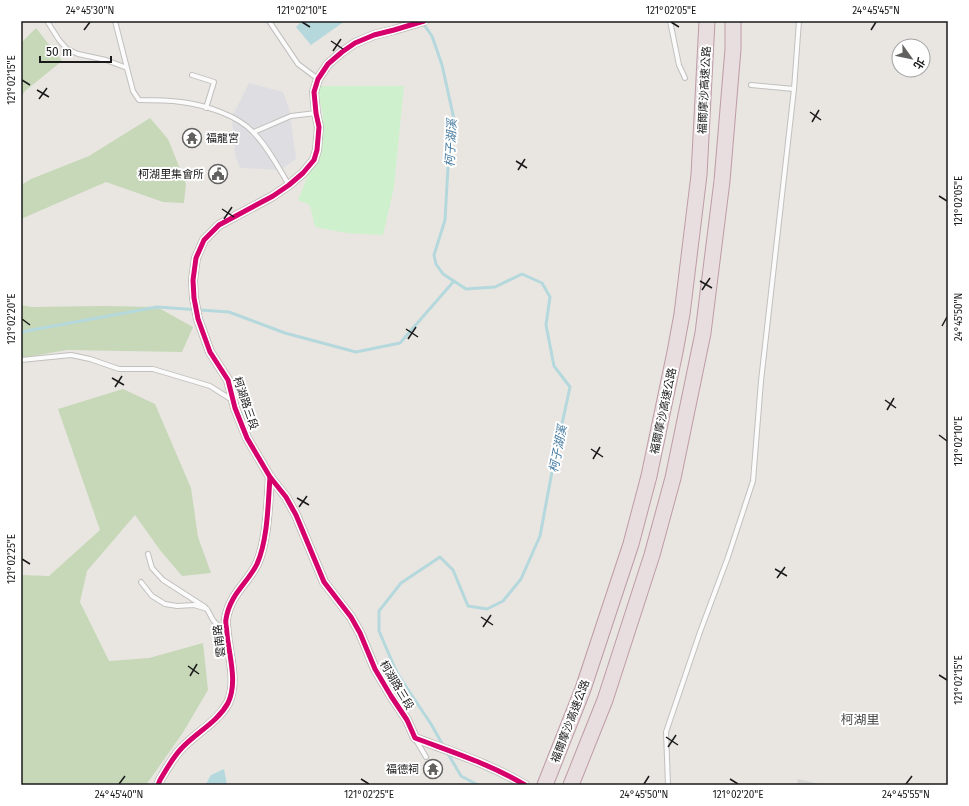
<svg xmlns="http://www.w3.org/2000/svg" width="969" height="806" font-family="'Fira Sans','Noto Sans TC',sans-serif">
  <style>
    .residential { fill: #d8d6d4 }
    .forest { fill: #c6d8b7 }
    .park { fill: #cff0cc }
    .plaza { fill: #dddde2 }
    .water { fill: #b5d8dd }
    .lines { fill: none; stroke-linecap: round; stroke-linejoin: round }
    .stream { stroke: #b5d8dd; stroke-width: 3 }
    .service-casing { stroke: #c1c0be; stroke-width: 6 }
    .minor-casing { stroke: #c1c0be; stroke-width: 10 }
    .motorway-casing { stroke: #be9ba7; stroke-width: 17 }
    .service { stroke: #fcfbfb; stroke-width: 4 }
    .minor { stroke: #fcfbfb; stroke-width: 8 }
    .motorway { stroke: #e8dddf; stroke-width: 15 }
    .cycleway-casing { stroke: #fff; stroke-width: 8 }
    .cycleway { stroke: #d6006c; stroke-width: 5 }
    .ticks { fill: none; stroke: #1a1a1a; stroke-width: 1.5 }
    .labels { text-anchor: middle; stroke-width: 4; stroke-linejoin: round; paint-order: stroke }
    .street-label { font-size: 11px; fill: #1a1a1a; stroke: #fff }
    .poi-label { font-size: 11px; fill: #1a1a1a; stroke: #fff; text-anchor: end }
    .water-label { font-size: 12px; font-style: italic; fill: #457ba1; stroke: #fff }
    .quarter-label { font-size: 13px; fill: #4d4d4d; stroke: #fff }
    .neatline { fill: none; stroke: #1a1a1a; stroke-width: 1.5 }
    .ticks-label { font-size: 10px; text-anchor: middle; fill: #1a1a1a }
  </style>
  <rect width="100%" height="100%" fill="#e9e6e2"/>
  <polygon class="residential" points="798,779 824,785 797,785"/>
  <g class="forest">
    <polygon points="36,28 62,61 25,91 21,97 21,43"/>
    <polygon points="150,118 168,139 186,184 184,203 163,202 106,182 21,219 21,185 31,179 89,156"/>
    <polygon points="21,305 32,307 102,306 157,307 193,327 182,352 67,350 21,358"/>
    <polygon points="123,389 155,404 191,488 198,537 211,573 182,576 160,550 135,515 87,571 80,602 109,661 149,658 203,643 208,690 182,734 146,785 21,785 21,575 49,576 100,530 58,409"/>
  </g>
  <polygon class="park" points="317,86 404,86 394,187 383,235 347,233 315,227 310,205 298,200 322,141 323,115"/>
  <polygon class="plaza" points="249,83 283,92 289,108 296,159 280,170 240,168 235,155 232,117"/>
  <g class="water">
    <polygon points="302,21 345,21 311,45 296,27"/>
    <polygon points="224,769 227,785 206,784 211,775"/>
  </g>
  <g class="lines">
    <g class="stream">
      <polyline points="422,22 432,36 442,65 454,119 448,167 445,220 434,255 436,264 443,274 466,289 495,287 522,274 542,283 550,297 546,325 554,366 570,387 554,461 540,536 521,579 503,601 487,609 468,606 453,570 440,557 401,583 379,611 379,631 397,673 431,724 444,747"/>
      <polyline points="21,332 157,307 229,312 285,333 356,352 400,343 454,281"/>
      <polyline points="447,752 461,776 478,785"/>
    </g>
    <g class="service-casing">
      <g id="service">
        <path d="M 47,21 L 59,40 L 67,49 L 78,54 L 106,60 L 127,68 L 133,91 L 139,100 C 153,100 167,100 181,102 C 205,105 237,115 253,132 C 268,147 278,167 289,185"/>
        <polyline points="115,21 127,68"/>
        <polyline points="269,21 298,64 318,79"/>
        <polyline points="670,21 679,65 685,78"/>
        <polyline points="192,75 214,82 206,108"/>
        <polyline points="751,85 794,89"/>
        <polyline points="254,132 291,116 316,113"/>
        <polyline points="21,360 71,355 90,359 119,369 153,369 210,386 232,400"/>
        <polyline points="148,554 152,568 163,580 205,607"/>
        <polyline points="141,582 152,596 165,604 177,606 194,605 207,609 213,620 226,636"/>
        <polyline points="416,740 426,757"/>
        <polyline points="668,785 666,732 700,632 728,557 753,481 761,381 794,89 799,21"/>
      </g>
    </g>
    <g class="minor-casing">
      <g id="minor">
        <path d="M 424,21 L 394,30 L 374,35 L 355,43 L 342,52 L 328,64 L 318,79 L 314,92 L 316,113 L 319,127 L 317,150 L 314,160 L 303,173 L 289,185 L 273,196 L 219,225 L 204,240 L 196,258 L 193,280 L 194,298 L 198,319 L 210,352 L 228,380 L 235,408 L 247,438 L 270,477 L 286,497 L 296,515 L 324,582 L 351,617 L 360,633 L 375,669 L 391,696 L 407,720 L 415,738 C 452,752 490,764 525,785"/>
        <path d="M 158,785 L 160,780 C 166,770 172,759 180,750 C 195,733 217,723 228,703 C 238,682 229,656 227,634 C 227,629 225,624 226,619 C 230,594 247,584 257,564 C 268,539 268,503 270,477"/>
      </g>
    </g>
    <g class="motorway-casing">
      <g id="motorway">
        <polyline points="545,785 583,689 631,544 649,476 675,352 682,314 699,175 707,21"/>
        <polyline points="571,785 605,700 652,555 673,478 703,333 722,181 733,49 733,21"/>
      </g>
    </g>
    <use href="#service" class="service"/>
    <use href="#minor" class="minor"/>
    <use href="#motorway" class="motorway"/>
    <g class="cycleway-casing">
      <g id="cycleway">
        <path d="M 424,21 L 394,30 L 374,35 L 355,43 L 342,52 L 328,64 L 318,79 L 314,92 L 316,113 L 319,127 L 317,150 L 314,160 L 303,173 L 289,185 L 273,196 L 219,225 L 204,240 L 196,258 L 193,280 L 194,298 L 198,319 L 210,352 L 228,380 L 235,408 L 247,438 L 270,477 L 286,497 L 296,515 L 324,582 L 351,617 L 360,633 L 375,669 L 391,696 L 407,720 L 415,738 C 452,752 490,764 525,785"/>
        <path d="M 158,785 L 160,780 C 166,770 172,759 180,750 C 195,733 217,723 228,703 C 238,682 229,656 227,634 C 227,629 225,624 226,619 C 230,594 247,584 257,564 C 268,539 268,503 270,477"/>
      </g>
    </g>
    <use href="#cycleway" class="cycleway"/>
  </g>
  <path class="ticks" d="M 302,22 L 310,27M 671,22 L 679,27M 84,30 L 90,22M 871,30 L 876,22M 331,41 L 343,49M 333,51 L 341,39M 22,80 L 30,85M 37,90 L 49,97M 39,99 L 47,88M 810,112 L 821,120M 812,122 L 819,110M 516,161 L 527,168M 518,170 L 525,159M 939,196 L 947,201M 222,209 L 234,217M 224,219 L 232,207M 700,281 L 712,288M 702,290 L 710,278M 22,319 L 30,325M 942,326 L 947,317M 406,329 L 418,337M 408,339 L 416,327M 112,378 L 124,385M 115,387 L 122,376M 885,400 L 896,408M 887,410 L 894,398M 939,435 L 947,441M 591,449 L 603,457M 593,459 L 600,447M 297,498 L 309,505M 299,507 L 307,496M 22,559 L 30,564M 775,569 L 787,576M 777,578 L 785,567M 481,617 L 493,625M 483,627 L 491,615M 188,666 L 199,674M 939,675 L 947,680M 190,676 L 197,664M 666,737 L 678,745M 668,747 L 676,735M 361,779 L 369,784M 730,779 L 738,784M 119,784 L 125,776M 644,784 L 649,776M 906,784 L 912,776"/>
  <defs>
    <g id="temple-ring" transform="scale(1)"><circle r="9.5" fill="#fff" stroke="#626160" stroke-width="1.5"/><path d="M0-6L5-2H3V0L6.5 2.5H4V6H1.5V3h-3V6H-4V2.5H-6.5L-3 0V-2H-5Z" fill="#626160"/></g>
    <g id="civic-ring" transform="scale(1)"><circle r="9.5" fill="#fff" stroke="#626160" stroke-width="1.5"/><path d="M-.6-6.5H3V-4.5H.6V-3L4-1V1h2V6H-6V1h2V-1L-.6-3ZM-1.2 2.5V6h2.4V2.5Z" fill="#626160"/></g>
  </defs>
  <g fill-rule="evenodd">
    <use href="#temple-ring" x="192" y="138"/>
    <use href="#civic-ring" x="218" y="174"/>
    <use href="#temple-ring" x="433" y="769"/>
  </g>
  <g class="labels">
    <g class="street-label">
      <text transform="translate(704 90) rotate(-87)" y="4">福爾摩沙高速公路</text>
      <text transform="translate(246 403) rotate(71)" y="4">柯湖路三段</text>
      <text transform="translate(663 411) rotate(-78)" y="4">福爾摩沙高速公路</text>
      <text transform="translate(219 641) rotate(-97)" y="4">雲南路</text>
      <text transform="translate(397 685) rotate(59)" y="4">柯湖路三段</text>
      <text transform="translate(570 721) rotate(-69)" y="4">福爾摩沙高速公路</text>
    </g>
    <g class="poi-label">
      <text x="206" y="142" text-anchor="start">福龍宮</text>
      <text x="204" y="178">柯湖里集會所</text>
      <text x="419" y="773">福德祠</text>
    </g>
    <g class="water-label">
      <text transform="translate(451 143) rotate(-87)" y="4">柯子湖溪</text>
      <text transform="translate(558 449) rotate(-79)" y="4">柯子湖溪</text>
    </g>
    <g class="quarter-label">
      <text x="860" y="724">柯湖里</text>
    </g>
  </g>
  <rect width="969" height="806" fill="none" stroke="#ffffff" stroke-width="44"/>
  <g transform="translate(911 58) rotate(123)"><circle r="19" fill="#ffffff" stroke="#a3a3a3"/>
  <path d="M0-3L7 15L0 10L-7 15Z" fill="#626160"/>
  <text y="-6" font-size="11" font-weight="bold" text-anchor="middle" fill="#1a1a1a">北</text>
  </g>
  <path d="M40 56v6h71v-6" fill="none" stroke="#1a1a1a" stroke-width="2"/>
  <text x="46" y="56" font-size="12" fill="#1a1a1a" stroke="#ffffff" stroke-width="3" paint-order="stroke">50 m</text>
  <rect x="22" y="22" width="925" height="762" class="neatline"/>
  <g class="ticks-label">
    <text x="90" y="14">24°45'30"N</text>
    <text x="302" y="14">121°02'10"E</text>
    <text x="671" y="14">121°02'05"E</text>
    <text x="876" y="14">24°45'45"N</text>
    <text transform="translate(11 80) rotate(-90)" y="4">121°02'15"E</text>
    <text transform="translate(958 201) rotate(-90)" y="4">121°02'05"E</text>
    <text transform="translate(958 317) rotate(-90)" y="4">24°45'50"N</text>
    <text transform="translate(11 319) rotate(-90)" y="4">121°02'20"E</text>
    <text transform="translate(958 441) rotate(-90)" y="4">121°02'10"E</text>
    <text transform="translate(11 559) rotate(-90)" y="4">121°02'25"E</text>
    <text transform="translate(958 680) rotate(-90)" y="4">121°02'15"E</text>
    <text x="119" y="798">24°45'40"N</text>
    <text x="369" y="798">121°02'25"E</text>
    <text x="644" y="798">24°45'50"N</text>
    <text x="738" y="798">121°02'20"E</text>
    <text x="906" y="798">24°45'55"N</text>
  </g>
</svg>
